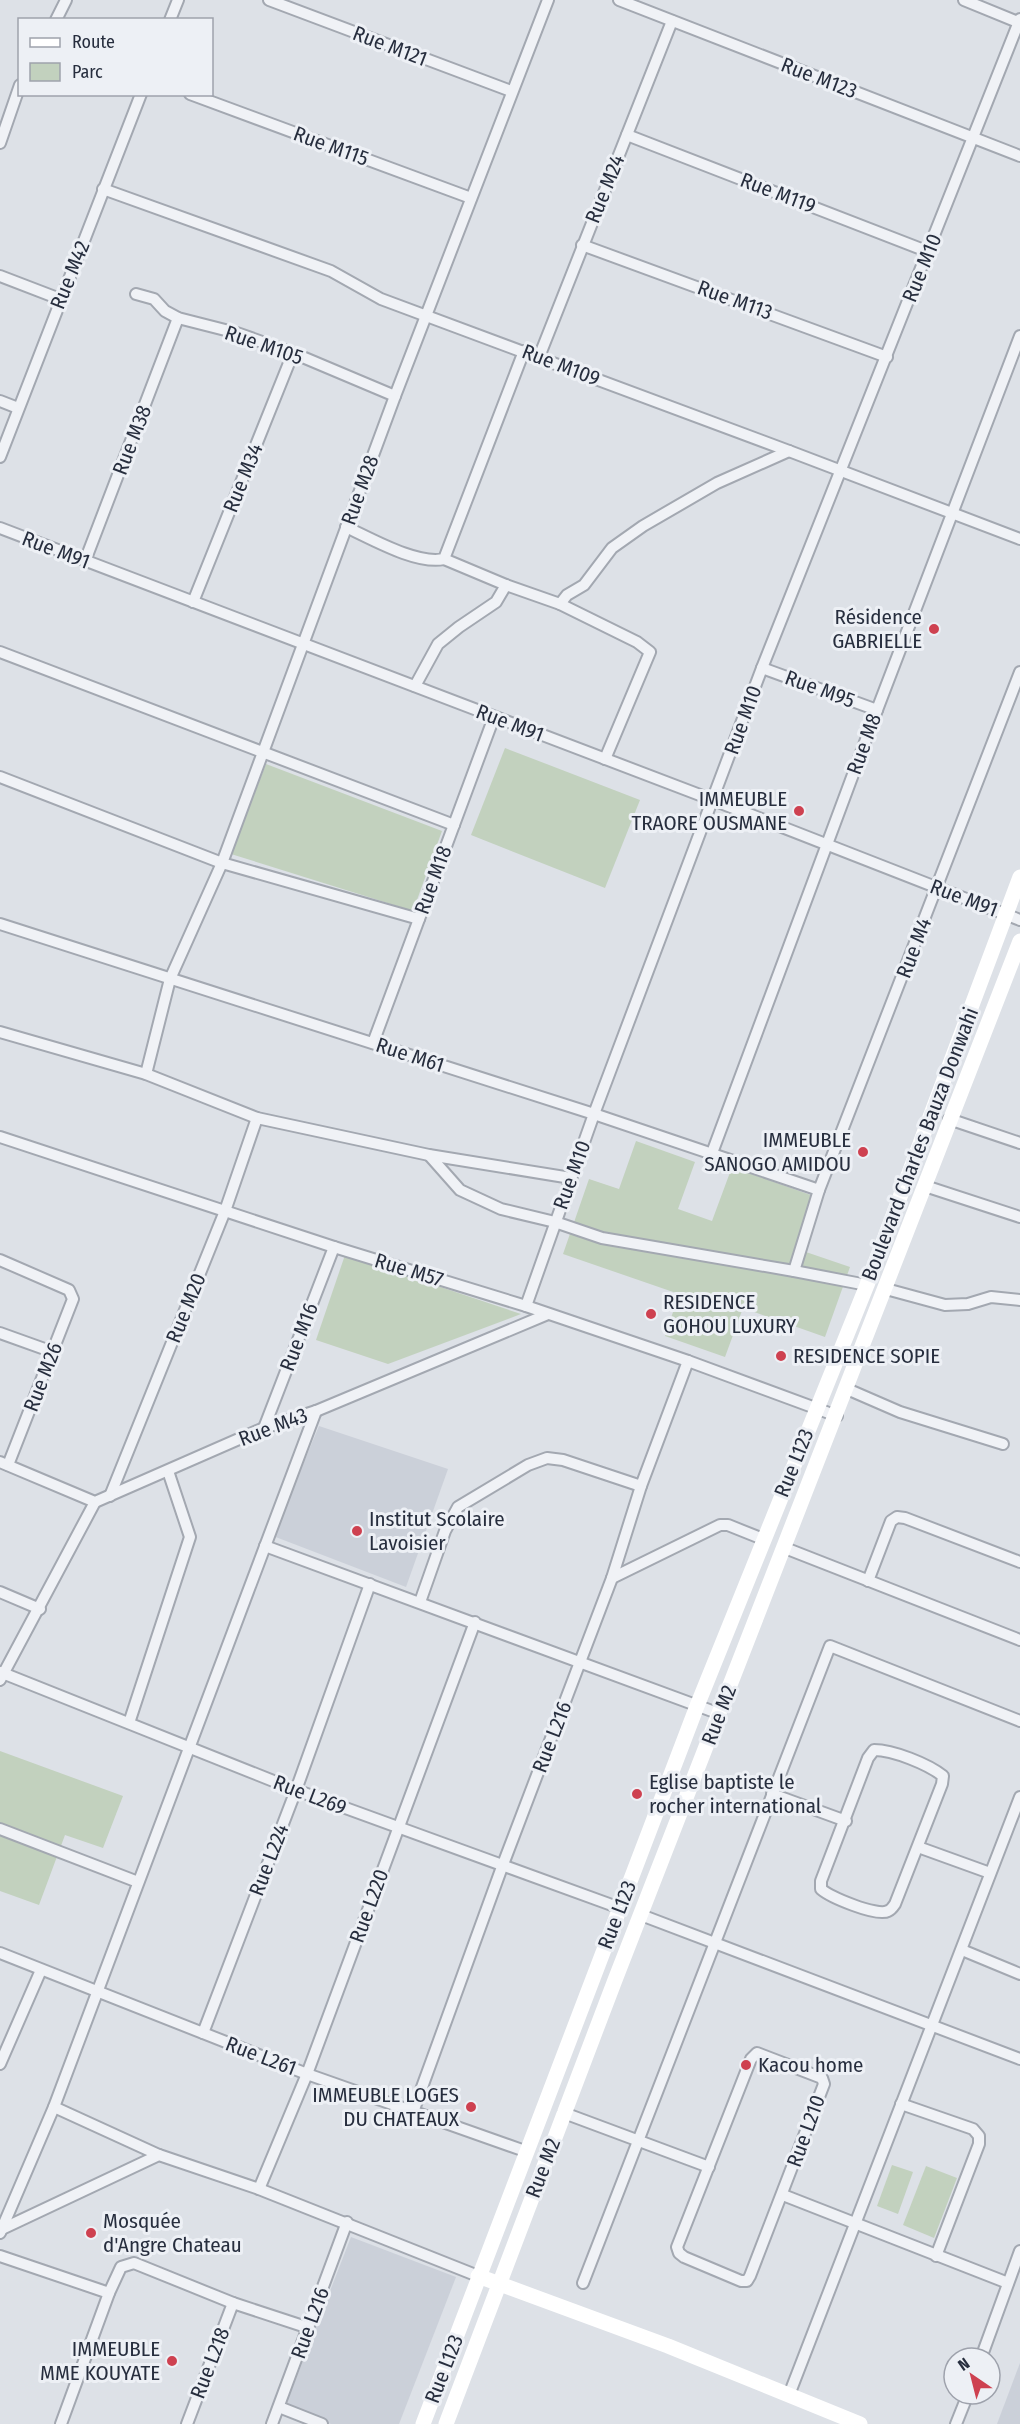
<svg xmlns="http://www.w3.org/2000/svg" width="1020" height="2424" font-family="'Fira Sans Condensed',sans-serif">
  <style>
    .built { fill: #cbd0d9 }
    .green { fill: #c2d1be }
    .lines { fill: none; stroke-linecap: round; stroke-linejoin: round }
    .street-casing { stroke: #a3a8b1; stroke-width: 14 }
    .street { stroke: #f0f2f6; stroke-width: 10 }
    .secondary { stroke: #fff; stroke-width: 15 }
    .poi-dot { fill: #ce4150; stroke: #edf0f5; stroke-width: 2 }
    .labels { text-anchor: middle; stroke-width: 6; stroke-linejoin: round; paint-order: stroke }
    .street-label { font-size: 21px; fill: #272e3e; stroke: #edf0f5 }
    .poi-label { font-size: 21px; fill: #272e3e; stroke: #edf0f5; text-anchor: start }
  </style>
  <rect width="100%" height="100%" fill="#dde1e7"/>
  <g class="built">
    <polygon points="319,1426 448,1469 406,1587 273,1536"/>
    <polygon points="351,2237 456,2277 399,2424 331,2424 285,2407"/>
    <polygon points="1020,2363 1020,2424 997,2424"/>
  </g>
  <g class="green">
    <polygon points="505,748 640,800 605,888 471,835"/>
    <polygon points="266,764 442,831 413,911 231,854"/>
    <polygon points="636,1141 695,1162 678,1209 712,1221 732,1167 822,1199 803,1251 850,1267 825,1337 743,1308 725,1357 665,1336 679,1294 563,1254 589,1179 619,1189"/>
    <polygon points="345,1255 521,1314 388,1364 316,1340"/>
    <polygon points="0,1751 123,1796 103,1848 65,1835 39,1905 0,1891"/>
    <polygon points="892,2165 913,2172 898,2214 877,2206"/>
    <polygon points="926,2166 957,2178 934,2238 903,2225"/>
  </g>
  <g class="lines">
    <g class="street-casing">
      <g id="street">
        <polyline points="269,0 511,91"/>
        <polyline points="619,0 1020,156"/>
        <polyline points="964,0 1020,23"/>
        <polyline points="56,20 66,0"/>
        <polyline points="170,20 178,0"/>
        <polyline points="190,94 471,198"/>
        <polyline points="627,135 929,252"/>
        <polyline points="0,143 20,85"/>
        <polyline points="103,189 331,271 381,299 789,451 1020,539"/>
        <polyline points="582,245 887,357"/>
        <polyline points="0,276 60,299"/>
        <polyline points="136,294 154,299 165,311 178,318 237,333 293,353 395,396"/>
        <polyline points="539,357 672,21"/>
        <polyline points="0,401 18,408"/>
        <polyline points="0,457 141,94"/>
        <path d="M 346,527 C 372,539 417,565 444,559 L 524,351"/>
        <polyline points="0,528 713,800 1020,920"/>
        <polyline points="444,559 506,585 560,604 567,595 584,585 612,548 643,526 717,483 789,451"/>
        <polyline points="85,561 178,318"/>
        <polyline points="193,602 293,353"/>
        <polyline points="560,604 637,642 650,652 605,759"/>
        <polyline points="0,652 454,825"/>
        <polyline points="762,668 877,710"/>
        <polyline points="415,686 438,644 459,627 496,602 506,585"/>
        <polyline points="0,777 222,863 419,919"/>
        <polyline points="0,924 594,1114 819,1190"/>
        <polyline points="0,1032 146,1074 257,1118 429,1155 571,1178"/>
        <polyline points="373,1043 494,717"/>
        <polyline points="146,1074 170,979 222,863 395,396 548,0"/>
        <polyline points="949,1119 1020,1143"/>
        <polyline points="0,1137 334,1247 526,1306 688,1361 837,1416"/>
        <polyline points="712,1153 877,710 1020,336"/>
        <polyline points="429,1155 460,1190 501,1209 555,1222 602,1238 794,1271 867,1285"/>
        <polyline points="925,1186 1020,1217"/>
        <polyline points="0,1260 69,1290 73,1299 8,1465"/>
        <polyline points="794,1271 819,1190 1020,672"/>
        <polyline points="886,1289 945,1305 968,1304 991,1297 1020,1300"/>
        <polyline points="526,1306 594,1114 762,668 1020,19"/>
        <polyline points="0,1333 53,1352"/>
        <polyline points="847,1389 900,1412 1003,1444"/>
        <polyline points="264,1428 334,1247"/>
        <polyline points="0,1462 95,1502 264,1428 316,1411 548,1314"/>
        <polyline points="110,1496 225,1211 257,1118"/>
        <polyline points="265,1546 720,1714"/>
        <polyline points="785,1548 1020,1640"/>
        <polyline points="612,1578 720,1525 728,1525 763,1539"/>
        <polyline points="868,1581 891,1521 897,1517 905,1518 1020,1562"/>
        <polyline points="0,1592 40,1609"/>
        <polyline points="420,1602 445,1531 458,1507 528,1465 547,1458 563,1460 641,1486"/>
        <polyline points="0,1672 296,1790 620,1908"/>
        <polyline points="0,1680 95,1502"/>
        <polyline points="129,1723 190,1537 168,1471"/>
        <path d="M 874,1750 C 893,1750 928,1764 943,1776 L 942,1784 L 895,1904 C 893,1907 891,1910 888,1911 C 877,1917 830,1897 821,1889 L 821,1881 L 868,1758 Z"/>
        <polyline points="772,1794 846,1821"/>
        <polyline points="0,1829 138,1882"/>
        <polyline points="918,1847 990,1873"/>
        <polyline points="641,1915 1020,2059"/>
        <polyline points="962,1950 1020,1974"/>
        <polyline points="0,1953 307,2074 525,2151"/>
        <polyline points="203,2033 296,1790 370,1584"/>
        <polygon points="757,2053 822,2078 824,2084 750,2276 747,2281 741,2281 684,2257 679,2253 677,2247 751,2059"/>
        <polyline points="0,2064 41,1970"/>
        <polyline points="901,2104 973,2129 979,2136 979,2144 936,2256"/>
        <polyline points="54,2107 159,2155"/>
        <polyline points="413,2112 502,1867 612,1578 641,1486 688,1361"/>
        <polyline points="564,2113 709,2167"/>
        <polyline points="259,2189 307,2074 475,1622"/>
        <polyline points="783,2195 1008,2283"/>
        <polyline points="2,2229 159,2155 259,2189 478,2276"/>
        <polyline points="0,2233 54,2107 316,1411"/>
        <polyline points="0,2256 109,2293"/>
        <polyline points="583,2283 830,1646 1020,1721"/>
        <polyline points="981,2358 1020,2251"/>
        <polyline points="789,2395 1020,1797"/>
        <polyline points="279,2407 322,2424"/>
        <polyline points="61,2424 109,2293 121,2267 134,2263 233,2303 309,2328"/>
        <polyline points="187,2424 233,2303"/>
        <polyline points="272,2424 347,2222"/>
        <polyline points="956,2424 968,2394"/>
      </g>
    </g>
    <use href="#street" class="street"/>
    <g class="secondary">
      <polyline points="478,2276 668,2346 860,2424"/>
      <polyline points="423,2424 697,1706 867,1285 1020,877"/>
      <polyline points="446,2424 615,1980 1020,941"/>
    </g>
  </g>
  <g class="poi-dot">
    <circle cx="934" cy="629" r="6"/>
    <circle cx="799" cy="811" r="6"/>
    <circle cx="863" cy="1152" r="6"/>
    <circle cx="651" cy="1314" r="6"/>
    <circle cx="781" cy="1356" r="6"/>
    <circle cx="357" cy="1531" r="6"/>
    <circle cx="637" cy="1794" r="6"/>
    <circle cx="746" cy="2065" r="6"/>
    <circle cx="471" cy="2107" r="6"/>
    <circle cx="91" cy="2233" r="6"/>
    <circle cx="172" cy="2361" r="6"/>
  </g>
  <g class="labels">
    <g class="street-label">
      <text transform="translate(390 46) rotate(21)" y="7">Rue M121</text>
      <text transform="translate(819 78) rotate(21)" y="7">Rue M123</text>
      <text transform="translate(331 146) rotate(20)" y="7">Rue M115</text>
      <text transform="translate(605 189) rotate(-68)" y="7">Rue M24</text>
      <text transform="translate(778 193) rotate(21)" y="7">Rue M119</text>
      <text transform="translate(922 268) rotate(-68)" y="7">Rue M10</text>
      <text transform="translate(70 275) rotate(-68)" y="7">Rue M42</text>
      <text transform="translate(735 300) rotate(20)" y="7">Rue M113</text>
      <text transform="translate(264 345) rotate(19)" y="7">Rue M105</text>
      <text transform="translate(561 365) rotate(21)" y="7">Rue M109</text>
      <text transform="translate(132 440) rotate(-69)" y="7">Rue M38</text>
      <text transform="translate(243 478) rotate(-68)" y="7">Rue M34</text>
      <text transform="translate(360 490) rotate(-70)" y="7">Rue M28</text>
      <text transform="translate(56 550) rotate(21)" y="7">Rue M91</text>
      <text transform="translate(820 689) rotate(20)" y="7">Rue M95</text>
      <text transform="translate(743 720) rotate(-70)" y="7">Rue M10</text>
      <text transform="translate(510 723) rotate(21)" y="7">Rue M91</text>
      <text transform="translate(864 744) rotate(-70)" y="7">Rue M8</text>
      <text transform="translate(433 880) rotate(-70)" y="7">Rue M18</text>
      <text transform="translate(964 898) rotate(21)" y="7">Rue M91</text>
      <text transform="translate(914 948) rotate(-69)" y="7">Rue M4</text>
      <text transform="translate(410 1055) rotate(18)" y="7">Rue M61</text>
      <text transform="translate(920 1144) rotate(-69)" y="7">Boulevard Charles Bauza Donwahi</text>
      <text transform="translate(572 1175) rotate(-70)" y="7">Rue M10</text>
      <text transform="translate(409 1270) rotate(17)" y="7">Rue M57</text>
      <text transform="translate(186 1308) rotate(-68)" y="7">Rue M20</text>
      <text transform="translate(299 1337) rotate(-69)" y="7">Rue M16</text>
      <text transform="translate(43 1377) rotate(-69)" y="7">Rue M26</text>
      <text transform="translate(273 1427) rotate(-21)" y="7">Rue M43</text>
      <text transform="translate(794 1463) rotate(-68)" y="7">Rue L123</text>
      <text transform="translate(719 1715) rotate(-69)" y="7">Rue M2</text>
      <text transform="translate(552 1737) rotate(-69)" y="7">Rue L216</text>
      <text transform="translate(310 1795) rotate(21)" y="7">Rue L269</text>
      <text transform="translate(269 1860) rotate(-69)" y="7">Rue L224</text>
      <text transform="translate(369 1906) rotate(-70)" y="7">Rue L220</text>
      <text transform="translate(617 1915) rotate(-69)" y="7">Rue L123</text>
      <text transform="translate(261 2056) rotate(21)" y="7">Rue L261</text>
      <text transform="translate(806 2131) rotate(-70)" y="7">Rue L210</text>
      <text transform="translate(543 2168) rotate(-69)" y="7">Rue M2</text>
      <text transform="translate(310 2323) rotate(-70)" y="7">Rue L216</text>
      <text transform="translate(210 2363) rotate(-69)" y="7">Rue L218</text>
      <text transform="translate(444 2369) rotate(-69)" y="7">Rue L123</text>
    </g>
    <g class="poi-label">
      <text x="922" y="624" text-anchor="end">Résidence<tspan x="922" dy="24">GABRIELLE</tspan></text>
      <text x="787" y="806" text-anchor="end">IMMEUBLE<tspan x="787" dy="24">TRAORE OUSMANE</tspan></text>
      <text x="851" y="1147" text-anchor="end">IMMEUBLE<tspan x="851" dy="24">SANOGO AMIDOU</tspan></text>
      <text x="663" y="1309">RESIDENCE<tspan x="663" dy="24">GOHOU LUXURY</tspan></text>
      <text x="793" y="1363">RESIDENCE SOPIE</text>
      <text x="369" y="1526">Institut Scolaire<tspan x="369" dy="24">Lavoisier</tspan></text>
      <text x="649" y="1789">Eglise baptiste le<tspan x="649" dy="24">rocher international</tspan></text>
      <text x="758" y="2072">Kacou home</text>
      <text x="459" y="2102" text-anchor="end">IMMEUBLE LOGES<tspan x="459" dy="24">DU CHATEAUX</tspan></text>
      <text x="103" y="2228">Mosquée<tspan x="103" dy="24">d'Angre Chateau</tspan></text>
      <text x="160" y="2356" text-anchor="end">IMMEUBLE<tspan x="160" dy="24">MME KOUYATE</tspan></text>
    </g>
  </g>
  <rect x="18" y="18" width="195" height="78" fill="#edf0f5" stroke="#9ea2ac" stroke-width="1.5"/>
  <rect x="30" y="38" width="30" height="9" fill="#ffffff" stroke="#9ea2ac" stroke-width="1.5"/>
  <text x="72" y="48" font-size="18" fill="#272e3e">Route</text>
  <rect x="30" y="63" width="30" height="18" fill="#c2d1be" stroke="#9ea2ac" stroke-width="1.5"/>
  <text x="72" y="78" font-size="18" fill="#272e3e">Parc</text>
  <g transform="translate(972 2376) rotate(325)"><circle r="28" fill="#edf0f5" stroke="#9ea2ac" stroke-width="1.5"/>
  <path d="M0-4.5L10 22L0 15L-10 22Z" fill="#ce4150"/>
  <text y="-9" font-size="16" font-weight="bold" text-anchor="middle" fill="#272e3e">N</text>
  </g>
</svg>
